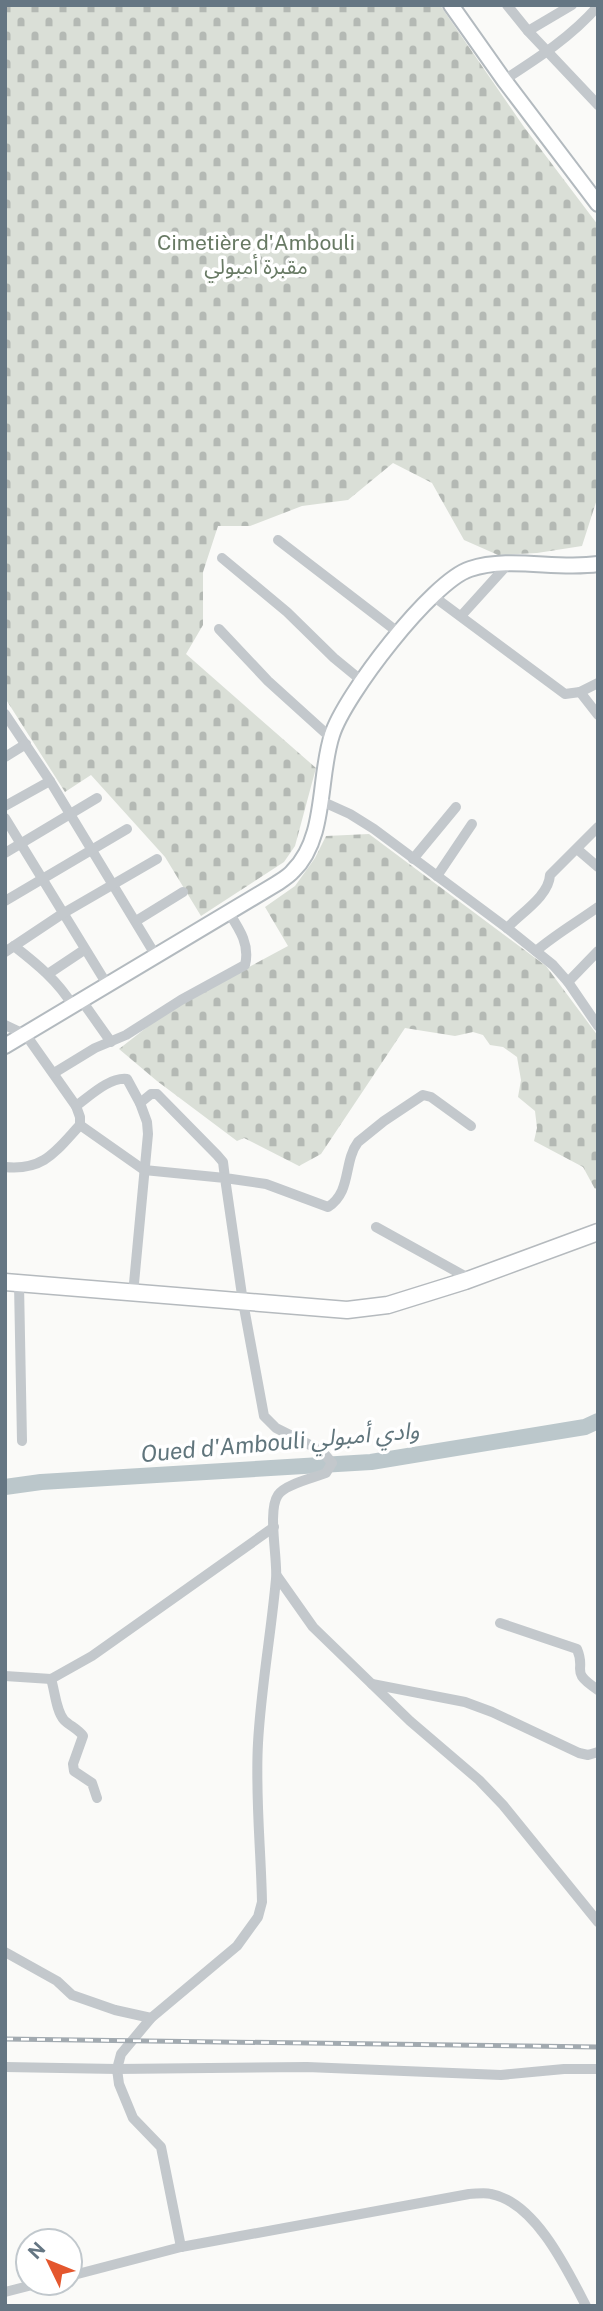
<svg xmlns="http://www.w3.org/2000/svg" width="603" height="2311" font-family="'Public Sans','Noto Sans Arabic',sans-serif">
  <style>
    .cemetery { fill: url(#cemetery-stones) }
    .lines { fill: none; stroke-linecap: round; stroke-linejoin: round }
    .river { stroke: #bbc7cb; stroke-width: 16 }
    .secondary-casing { stroke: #b3babf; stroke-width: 18 }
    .primary-casing { stroke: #b5babe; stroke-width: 19 }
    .street { stroke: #c3c8cc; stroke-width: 10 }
    .secondary { stroke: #fff; stroke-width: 14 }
    .primary { stroke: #fff; stroke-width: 16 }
    .rail-casing { stroke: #a2aab0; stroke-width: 5 }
    .rail { stroke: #fff; stroke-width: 2.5; stroke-dasharray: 8; stroke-linecap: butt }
    .labels { text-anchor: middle; stroke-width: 7; stroke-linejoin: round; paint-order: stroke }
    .park-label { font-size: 21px; fill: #687a64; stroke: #fff }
    .water-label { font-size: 23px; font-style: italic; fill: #60757c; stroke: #fff }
  </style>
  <defs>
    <pattern id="cemetery-stones" width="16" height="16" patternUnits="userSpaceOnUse" patternTransform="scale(1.75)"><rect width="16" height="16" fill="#dadfd7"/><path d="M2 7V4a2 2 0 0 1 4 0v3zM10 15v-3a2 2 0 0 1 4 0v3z" fill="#b4b9b4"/></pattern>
  </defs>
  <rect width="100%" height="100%" fill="#fafaf8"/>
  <g class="cemetery">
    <polygon points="5,5 440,5 524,127 598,225 598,496 582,546 537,553 498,555 464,540 432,483 393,463 348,500 302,506 250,526 218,526 203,572 203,625 186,654 316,768 295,846 284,862 201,916 165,857 91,775 65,792 5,698"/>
    <polygon points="369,834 546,966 598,1036 598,1187 595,1189 583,1167 534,1141 537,1128 535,1111 518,1097 521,1080 517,1057 503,1047 490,1045 483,1035 473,1032 455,1036 405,1028 321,1154 299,1166 244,1138 237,1141 157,1081 119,1049 169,1010 288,946 265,907 295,886 315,858 326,836"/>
  </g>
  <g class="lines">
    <polyline class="river" points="5,1487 41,1482 371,1462 585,1427 598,1421"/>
    <g class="secondary-casing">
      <g id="secondary">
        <polyline points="451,5 504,80 598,204"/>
        <path d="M 5,1046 L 276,884 C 282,880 289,876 293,871 C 327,838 318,777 332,735 C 344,696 432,581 470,569 C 510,556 556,570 598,564"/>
      </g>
    </g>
    <g class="primary-casing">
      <polyline id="primary" points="5,1282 347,1310 388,1305 465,1281 598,1232"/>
    </g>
    <g class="street">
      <polyline points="507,5 528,31 598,105"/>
      <polyline points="528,31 572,5"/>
      <path d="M 504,80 C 538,58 571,37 598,6"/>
      <polyline points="278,540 399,633"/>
      <polyline points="222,558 287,612 334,658 362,681"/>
      <polyline points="433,596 565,694 580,692 598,683"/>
      <polyline points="461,616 507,565"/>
      <polyline points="219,629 268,681 331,738"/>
      <polyline points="580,692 598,715"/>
      <polyline points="5,714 50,781 156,956"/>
      <polyline points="5,757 26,744"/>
      <polyline points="319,800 350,814 374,829 507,928 553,965 568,982 598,1026"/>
      <polyline points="5,806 50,781"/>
      <polyline points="5,818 108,986"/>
      <polyline points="577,849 598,867"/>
      <polyline points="5,853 97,798"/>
      <polyline points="413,859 456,807"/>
      <polyline points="437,876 472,824"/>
      <polyline points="5,901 127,829"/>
      <polyline points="136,921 183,892"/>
      <path d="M 507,928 C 521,913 549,896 550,875 L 598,827"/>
      <path d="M 14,946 C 37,964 58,981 73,1006"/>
      <path d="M 536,951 C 556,934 577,922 598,907"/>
      <polyline points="5,952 62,914 157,859"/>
      <polyline points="48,974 84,950"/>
      <polyline points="568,982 598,951"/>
      <polyline points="82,1001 111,1042"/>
      <path d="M 5,1025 L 26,1035 L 76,1106 L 80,1117 L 80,1125 C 56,1151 44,1171 5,1167"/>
      <path d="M 54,1073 L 95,1048 L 126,1035 L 181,1000 L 245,965 C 250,945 240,930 229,913"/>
      <path d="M 140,1103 L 151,1094 L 157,1094 L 217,1155 L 223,1162 L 225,1178 L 266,1184 L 328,1207 C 352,1192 343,1162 358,1142 L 384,1121 L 423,1095 L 431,1097 L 471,1126"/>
      <path d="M 76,1106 C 90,1096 109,1077 127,1079 L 140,1103 L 147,1122 L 148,1134 L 133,1294"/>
      <path d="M 80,1125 L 144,1170 L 225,1178 L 243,1302 L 264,1416 L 276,1428 L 322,1451 L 332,1463 L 326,1473 C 314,1478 285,1484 278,1495 C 267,1511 278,1559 276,1579 C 271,1634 261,1688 258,1743 C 255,1796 261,1849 262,1902 L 258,1917 L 237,1946 L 151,2018 L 121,2054 L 117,2069 L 119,2084 L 133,2118 L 161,2147 L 181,2247"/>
      <polyline points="376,1227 470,1279"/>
      <polyline points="19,1284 22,1441"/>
      <polyline points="277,1576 313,1627 410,1721 479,1780 503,1805 598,1922"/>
      <path d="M 500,1623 L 577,1649 C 587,1672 568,1670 598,1690"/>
      <polyline points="5,1676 51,1679 92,1656 274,1527"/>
      <path d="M 51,1679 C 55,1691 56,1711 64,1720 C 70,1726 78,1729 83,1736 L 73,1764 L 74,1771 L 92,1783 L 97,1798"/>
      <polyline points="372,1684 465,1702 492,1712 579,1753 588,1755 598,1752"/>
      <polyline points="5,1952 57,1981 72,1995 115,2010 151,2018"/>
      <polyline points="5,2067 117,2069 307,2067 501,2075 564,2069 598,2069"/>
      <path d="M 70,2276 L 181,2247 L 469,2194 C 476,2194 484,2192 491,2194 C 535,2202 567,2269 586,2306"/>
      <polyline points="5,2292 40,2283"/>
    </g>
    <use href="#secondary" class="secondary"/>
    <use href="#primary" class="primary"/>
    <g class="rail-casing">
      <polyline id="rail" points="5,2039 598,2047"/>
    </g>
    <use href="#rail" class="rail"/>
  </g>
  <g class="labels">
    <g class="park-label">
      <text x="256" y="250">Cimetière d'Ambouli<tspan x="256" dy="24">مقبرة أمبولي</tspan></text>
    </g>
    <g class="water-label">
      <text transform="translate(280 1442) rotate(-5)" y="8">Oued d'Ambouli وادي أمبولي</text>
    </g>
  </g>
  <rect width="603" height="2311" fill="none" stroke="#657683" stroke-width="14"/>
  <g transform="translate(49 2262) rotate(313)"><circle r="33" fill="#ffffff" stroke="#c1c8cd" stroke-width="2"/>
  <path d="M0-5L12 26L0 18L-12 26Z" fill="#e4572e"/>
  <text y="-10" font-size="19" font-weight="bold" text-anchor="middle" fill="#657683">N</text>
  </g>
</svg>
